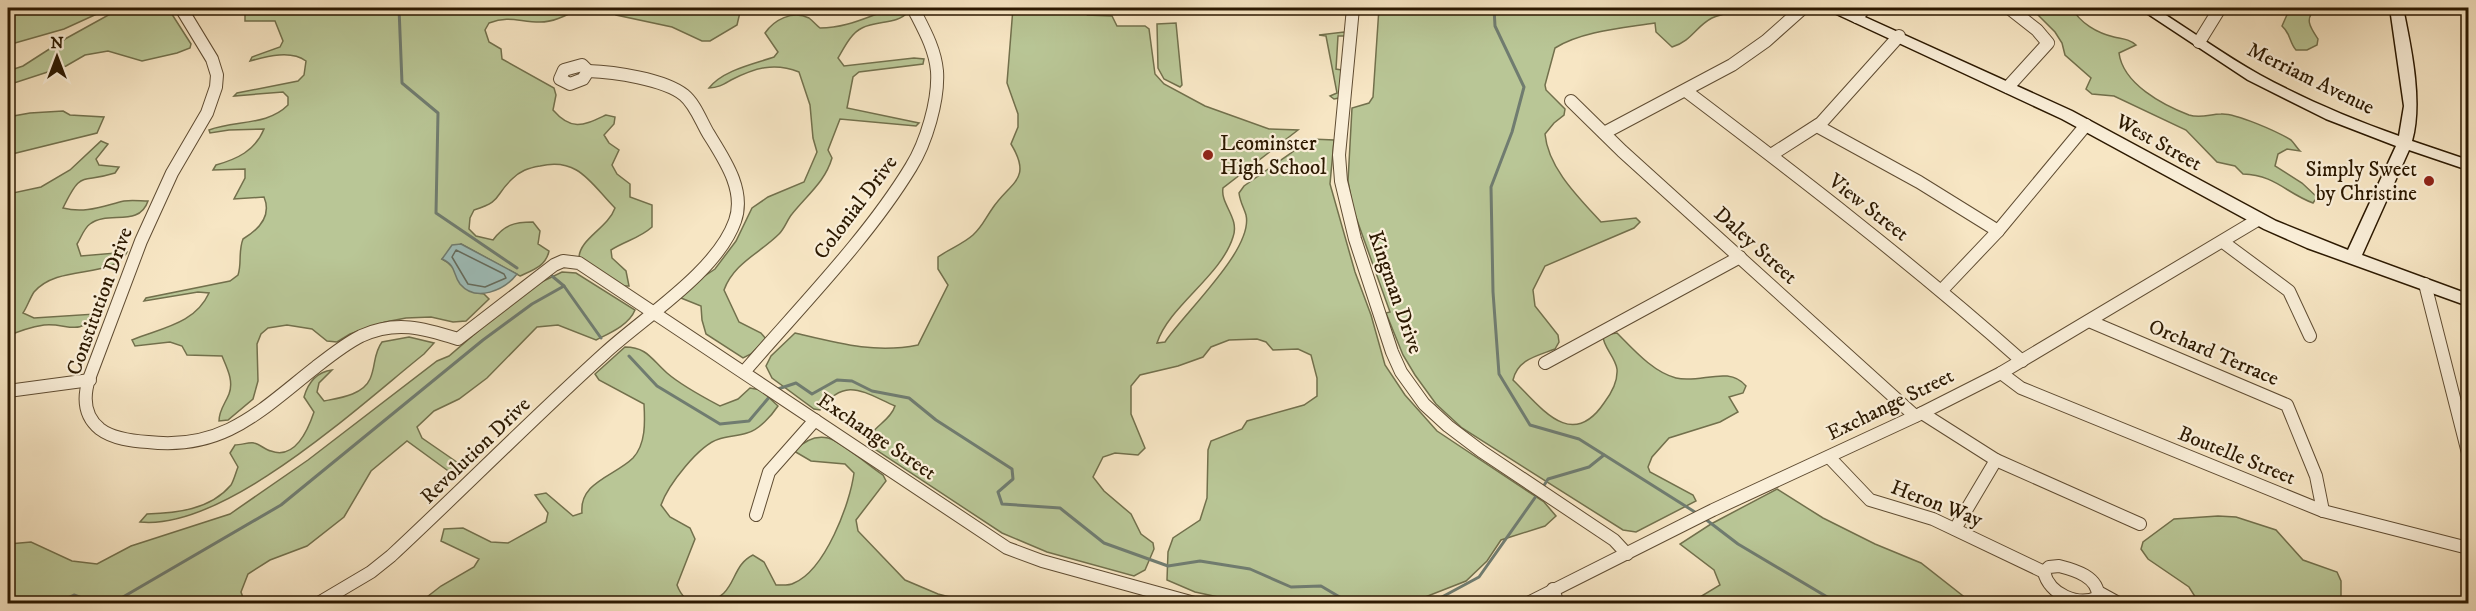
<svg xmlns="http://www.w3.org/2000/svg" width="2476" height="611" font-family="'IM FELL DW Pica',serif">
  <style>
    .green { fill: #b9c696; stroke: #72704c; stroke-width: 1.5 }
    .water { fill: #9ebeba; stroke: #707c70; stroke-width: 1.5 }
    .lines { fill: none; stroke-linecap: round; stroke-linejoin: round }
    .shore { stroke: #656c5e; stroke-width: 1.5 }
    .stream { stroke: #707c70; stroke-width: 3 }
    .street-casing { stroke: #5f4c32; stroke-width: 14 }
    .secondary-casing { stroke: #2c1901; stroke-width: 3 }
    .street { stroke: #faefd9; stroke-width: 12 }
    .secondary { fill: #faefd9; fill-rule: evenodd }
    .poi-dot { fill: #8f2418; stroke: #faefd9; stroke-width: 2 }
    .labels { text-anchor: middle; stroke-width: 4.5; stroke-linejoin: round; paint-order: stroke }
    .street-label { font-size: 21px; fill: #2c1901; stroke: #faefd9 }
    .poi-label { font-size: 21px; fill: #2c1901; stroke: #faefd9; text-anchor: start }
  </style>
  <rect width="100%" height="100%" fill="#f7e6c4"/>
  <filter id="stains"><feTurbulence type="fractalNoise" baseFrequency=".00333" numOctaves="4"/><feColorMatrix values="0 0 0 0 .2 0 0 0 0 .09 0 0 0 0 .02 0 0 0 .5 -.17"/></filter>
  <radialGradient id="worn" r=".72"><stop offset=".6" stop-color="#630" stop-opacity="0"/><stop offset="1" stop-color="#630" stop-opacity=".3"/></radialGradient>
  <g class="green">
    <polygon points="8,8 110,8 64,29 8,45"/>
    <polygon points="121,8 168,8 191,44 190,48 177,53 142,61 108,51 85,55 66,66 8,85 8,71 23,66 65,39"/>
    <path d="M 245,8 L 255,8 L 255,10 L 269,13 L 296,8 L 579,8 C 568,15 554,22 540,22 C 519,22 510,15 489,23 L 485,30 L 489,42 L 501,49 L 502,59 L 554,88 L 556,95 L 553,110 C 572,132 584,125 606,115 L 615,117 L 614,124 L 604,135 L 609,143 L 619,150 L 612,165 L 617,174 L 630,184 L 630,197 L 652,205 L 652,227 C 640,238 625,241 611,250 L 612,258 L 626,271 L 629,286 L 621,286 L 579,258 C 579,239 608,228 615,208 C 591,184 579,157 540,166 C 528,168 520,171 512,179 C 493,197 503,201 474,210 L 470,218 L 469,229 L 476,236 L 493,240 C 504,225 514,222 533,222 L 540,231 L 538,244 L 549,251 C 546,266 533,270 520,276 L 461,244 L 442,259 C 465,270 450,290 484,294 L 489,299 L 466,321 L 453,322 L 431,317 L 406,318 L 385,322 L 350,334 L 337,342 L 327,341 L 312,329 L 287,325 L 268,328 L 261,334 L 257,344 L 258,381 L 253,399 L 228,420 L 219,421 C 219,410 225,404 229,394 C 234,381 227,368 222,356 L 187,355 L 182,346 L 170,342 L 135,346 L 132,340 C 161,328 195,324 209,293 L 198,292 L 144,301 L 146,298 L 230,281 L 238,275 C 242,263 238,252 243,239 C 258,230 272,216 264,197 L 234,199 L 245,178 L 245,169 L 213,170 L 216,165 C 237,159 255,151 264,129 L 229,130 L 210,133 L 209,130 C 236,120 267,126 288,105 L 288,97 L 283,92 L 234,96 L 237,93 L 298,81 L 304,75 L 306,61 C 291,50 268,56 250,61 L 252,57 L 280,47 L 283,41 L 275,21 L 245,21 Z"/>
    <polygon points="610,8 662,8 711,11 741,8 737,25 710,41 702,41 672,27 616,15"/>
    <path d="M 1013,8 L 1095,8 L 1088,15 L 1112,16 L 1117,26 L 1145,26 L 1149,29 L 1155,74 L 1164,84 L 1205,106 L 1269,129 L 1298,130 L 1223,188 C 1220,204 1240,218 1233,237 C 1221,276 1169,306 1157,343 L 1165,342 C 1184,313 1254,249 1246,215 C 1244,208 1240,202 1239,193 L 1244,186 L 1311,139 L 1334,140 L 1330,184 L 1355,272 L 1371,315 L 1385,365 L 1405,395 L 1437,431 L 1544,502 L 1556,516 L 1545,526 L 1501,540 L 1487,561 L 1466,581 L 1420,599 L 1420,603 L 1246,603 L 1195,592 L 1167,580 L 1168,552 L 1173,538 L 1200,520 L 1207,498 L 1208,450 L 1211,441 L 1242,429 L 1247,421 L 1304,405 L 1317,396 L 1317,378 L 1311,355 L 1298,349 L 1273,350 L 1266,342 L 1257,339 L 1229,340 L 1211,347 L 1203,357 L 1178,366 L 1140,375 L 1131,386 L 1131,414 L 1145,448 L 1138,455 L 1115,453 L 1103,457 L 1093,477 L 1104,491 L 1131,514 L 1141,534 L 1153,543 L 1154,549 L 1145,570 L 1134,576 L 1047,552 L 1002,533 L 867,444 C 870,427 890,422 895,406 C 863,392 845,376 820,410 L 814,409 L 772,378 L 766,366 L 771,356 L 795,333 C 837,343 875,354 918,345 L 948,285 L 938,269 L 938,257 C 949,249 963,244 973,235 C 982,227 985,219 992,209 C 1010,182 1033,180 1011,144 L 1018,127 L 1018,114 L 1007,83 Z"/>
    <path d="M 1379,8 L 1734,8 C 1728,15 1720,14 1712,18 C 1696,26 1692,41 1672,47 L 1656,32 L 1655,23 C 1624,28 1582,31 1555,48 L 1545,85 L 1546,90 L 1565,109 L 1564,115 L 1554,123 L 1545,134 C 1548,168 1579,198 1601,222 L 1636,218 L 1640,222 L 1634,228 L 1545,266 L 1533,290 L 1535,306 L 1558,335 L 1559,342 L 1555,349 C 1537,356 1518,359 1513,380 C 1540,406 1571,452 1604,403 C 1611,394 1618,381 1617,369 C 1615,356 1602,346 1603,335 L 1617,333 C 1634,350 1653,372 1676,378 C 1701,384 1728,365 1746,386 L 1743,393 L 1729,397 L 1738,412 L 1720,422 L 1669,438 L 1652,457 L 1648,467 L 1650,472 L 1693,495 L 1696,501 L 1636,532 L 1623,530 L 1462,428 L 1436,404 L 1415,375 L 1403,355 L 1386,313 L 1390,312 L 1353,209 L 1348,181 L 1352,108 L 1369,103 L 1373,97 Z"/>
    <path d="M 2031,8 L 2072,8 C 2080,23 2097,33 2114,37 C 2123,39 2129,39 2136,45 L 2119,53 C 2123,84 2163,105 2189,115 C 2201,119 2210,114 2221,114 C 2236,113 2278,132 2291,140 C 2294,143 2297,148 2300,151 L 2287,149 L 2278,154 L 2275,166 L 2302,183 L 2317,197 L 2313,203 C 2286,193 2275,175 2243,174 L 2235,166 L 2217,162 L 2186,130 L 2114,96 L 2092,94 L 2086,89 L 2091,78 L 2065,55 L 2062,43 L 2055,32 Z"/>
    <path d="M 2290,8 L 2316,8 C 2304,19 2310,27 2318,39 L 2317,45 L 2307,50 L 2296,50 C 2289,42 2291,34 2282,26 Z"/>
    <path d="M 891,9 L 904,9 L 908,12 C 897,25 877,20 862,28 C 851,33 844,48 838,58 L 844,66 L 914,58 L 924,59 L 923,64 L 859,72 L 853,77 L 847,108 L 919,123 L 916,126 L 840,119 L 828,150 L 832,158 C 825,182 807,195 792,214 C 787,220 785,228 779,234 C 760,253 734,263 724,290 L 739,322 L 761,333 L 766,339 L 751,354 L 743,358 L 706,334 L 702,320 L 701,306 L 681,298 L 685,289 L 715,269 L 736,241 L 752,208 L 768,197 L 804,182 L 817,152 L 813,138 L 810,105 L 799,72 C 774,62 755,68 731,80 C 724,84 718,88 709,88 C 723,70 754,64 774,57 L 778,52 L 765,33 C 774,20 792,10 809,18 C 813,21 816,25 820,28 C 847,28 866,17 891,9 Z"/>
    <polygon points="1176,23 1182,85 1180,87 1164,79 1158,68 1157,24"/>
    <polygon points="1344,32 1346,36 1338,36 1336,69 1342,70 1339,98 1334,99 1330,96 1337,93 1326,36 1319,35"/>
    <polygon points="63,111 70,115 104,117 97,133 8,155 8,117 30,113"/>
    <path d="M 101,141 L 108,144 L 96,159 L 99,165 L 119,167 L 115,173 C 80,184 82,169 63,208 C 85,214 103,206 124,201 C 132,200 141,201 148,201 C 139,228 108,210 90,224 C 84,228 81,238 77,244 L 81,256 L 127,252 C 113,280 59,263 34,292 C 30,298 27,307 23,313 L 34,318 L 95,314 C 80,338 65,322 44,325 C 32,327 19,331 8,336 L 8,279 L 12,274 L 14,264 L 8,261 L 8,194 L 41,187 L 70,170 Z"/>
    <path d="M 562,272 L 576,273 L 635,310 C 629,325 610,333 596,340 L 558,325 L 537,327 L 487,378 L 459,399 L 434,411 L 417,427 L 422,438 L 464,467 L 451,473 L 407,441 L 371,471 L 344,517 L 307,546 L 270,560 L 248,574 L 241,592 L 245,603 L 8,603 L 9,544 L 31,542 L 72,561 L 97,564 L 131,546 L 230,514 L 308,460 L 437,361 L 449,356 L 527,289 Z"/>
    <path d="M 409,337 L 434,343 L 424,354 C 360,405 225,531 140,522 L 147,514 C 176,513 210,510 231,485 C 234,480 236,472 238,467 L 230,453 L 235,445 C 241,445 249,442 254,443 C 260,444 265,450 271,451 C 295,460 308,430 314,412 L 304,397 C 308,383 317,372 332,370 L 319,383 L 317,392 L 324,401 C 339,398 363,395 370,379 C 376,366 373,354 382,342 Z"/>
    <path d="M 625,347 C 647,347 652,360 667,373 C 682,386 703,397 720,406 L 738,399 L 750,388 L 761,390 L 778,406 C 772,415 759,430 747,433 C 738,436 728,436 719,439 C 699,445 668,485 661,505 L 670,517 L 690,528 L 695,539 L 677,585 C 681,596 689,604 701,603 C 739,598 728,567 753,555 L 764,562 L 776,585 C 781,585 789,586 794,583 C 825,570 850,504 854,473 L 845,464 L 811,461 L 794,451 C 803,442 815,435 828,438 C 839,440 872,468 883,475 L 886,481 L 856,520 L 858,531 L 905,580 L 938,594 L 973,603 L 418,604 L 441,586 L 474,567 L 479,559 L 441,541 L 444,529 L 463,528 L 491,542 L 508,543 L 546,522 L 548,513 L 535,495 L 546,493 L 573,516 L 582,513 C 579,482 615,476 633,458 C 646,444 645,422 644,404 L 599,380 L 595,374 Z"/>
    <polygon points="1777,489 1823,518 1875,544 1921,563 1972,603 1690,603 1720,585 1714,570 1680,544 1711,524"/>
    <polygon points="2218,516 2236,517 2276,530 2303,560 2337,572 2341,581 2341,603 2199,603 2189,587 2148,559 2141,549 2143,542 2174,519"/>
  </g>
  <path class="water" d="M 461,244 L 517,274 C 505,290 476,303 460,284 C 452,273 457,266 442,259 L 452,245 Z"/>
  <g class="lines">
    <polygon class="shore" points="456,250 504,274 506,278 485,287 468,284 452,257"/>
    <g class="stream">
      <polyline points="399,8 402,83 438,113 436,213 517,268"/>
      <polyline points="1494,8 1495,26 1524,87 1512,132 1491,187 1493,292 1499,374 1530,425 1579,439 1698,514"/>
      <polyline points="552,276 564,286 601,338"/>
      <polyline points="629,356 657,386 720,424 749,421 771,395"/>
      <polyline points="775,390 796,383 812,394 837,380 852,381 872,391 909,398 936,420 1012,469 1013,479 998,492 1002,504 1060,508 1104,543 1168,566 1200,561 1250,569 1291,587 1321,586 1343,599 1417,604"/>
      <polyline points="1543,487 1548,479 1589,467 1604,455"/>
      <polyline points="1704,518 1738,544 1839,604"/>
      <polyline points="55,604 74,595 98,604"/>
      <polyline points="111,604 281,505 483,340 532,304 564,286"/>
      <polyline points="1429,604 1479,577 1539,492"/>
    </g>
    <g class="street-casing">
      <g id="street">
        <path d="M 181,8 L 212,59 L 217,75 L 216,87 L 207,113 L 172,173 L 141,241 L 89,379 C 83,398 84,416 100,429 C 113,439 133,441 148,442 C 224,451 261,410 316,367 C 330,356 345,344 361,336 C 396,320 423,328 458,339 L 554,265 L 563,261 L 579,263 L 1007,548 L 1042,561 L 1198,604"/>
        <polyline points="1353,8 1339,155 1341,181 1355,239 1392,352 1401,372 1424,404 1448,426 1481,451 1614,540 1627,554"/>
        <polyline points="1857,17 1865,8"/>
        <polyline points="2199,42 2220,8"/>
        <polygon points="582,65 588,71 583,79 570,84 560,79 564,70"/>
        <polyline points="2008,87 2048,43 2037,30 2009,8"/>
        <path d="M 1686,91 C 1801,178 1914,265 2022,361"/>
        <polyline points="1571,101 1622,151 1915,416"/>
        <polyline points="1817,126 1919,182 1998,231"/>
        <polyline points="1604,133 1732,65 1766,41 1803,8"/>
        <polyline points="1771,155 1821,123 1899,36"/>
        <polyline points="2223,242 2289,291 2310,336"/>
        <polyline points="2425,284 2468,453"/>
        <polyline points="1942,290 1998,231 2086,125"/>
        <polyline points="2089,321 2287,405 2316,476 2323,511"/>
        <polyline points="1545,363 1740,257"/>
        <path d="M 744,372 C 799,308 868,238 911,167 C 926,143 939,100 937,71 C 935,48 923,28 913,8"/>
        <polyline points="2001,373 2021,388 2323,511 2468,548"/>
        <polyline points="8,391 90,380"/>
        <polyline points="1922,413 1996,460"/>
        <polyline points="1829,457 1870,500 1933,519 2044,572"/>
        <polyline points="756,515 769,472 815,420"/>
        <polyline points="1955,529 1996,460 2140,524"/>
        <path d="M 2059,566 C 2075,570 2099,577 2098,597 C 2078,607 2049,594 2044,572 L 2049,567 Z"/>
        <polyline points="1553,589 1558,604"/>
        <polyline points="2100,593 2120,604"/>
        <path d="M 317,604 L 371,572 L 391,556 C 463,489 532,419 605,353 C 644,317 717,272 735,221 C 746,190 724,159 708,133 C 701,121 695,104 684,95 C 664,79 614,72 588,71"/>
        <polyline points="1526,604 1713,510 1918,415 2001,373 2259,219"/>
      </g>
    </g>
    <g class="secondary-casing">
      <path id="secondary" d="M 1828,8 L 1845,8 L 2072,111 L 2276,221 L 2348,250 L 2396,146 L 2326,119 L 2248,80 L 2139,8 L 2155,8 C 2190,30 2224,55 2260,75 C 2304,99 2351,119 2399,136 L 2404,106 L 2390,8 L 2403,8 C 2411,47 2423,102 2412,141 L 2468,160 L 2468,170 L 2409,150 L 2362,255 L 2468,294 L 2468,306 L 2307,248 L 2264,229 L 2062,119 L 1830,11 Z"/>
    </g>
    <use href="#street" class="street"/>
    <use href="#secondary" class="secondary"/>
  </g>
  <g class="poi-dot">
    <circle cx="1208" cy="155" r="6"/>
    <circle cx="2429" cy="181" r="6"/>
  </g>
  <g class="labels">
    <g class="street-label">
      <text transform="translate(2311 78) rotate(26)" y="7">Merriam Avenue</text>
      <text transform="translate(2159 142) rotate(29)" y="7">West Street</text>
      <text transform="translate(855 207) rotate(-53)" y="7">Colonial Drive</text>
      <text transform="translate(1869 207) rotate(38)" y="7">View Street</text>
      <text transform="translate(1756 245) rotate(42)" y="7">Daley Street</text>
      <text transform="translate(1396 292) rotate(71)" y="7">Kingman Drive</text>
      <text transform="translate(99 301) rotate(-70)" y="7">Constitution Drive</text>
      <text transform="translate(2214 352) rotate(23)" y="7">Orchard Terrace</text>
      <text transform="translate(1890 404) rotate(-26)" y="7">Exchange Street</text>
      <text transform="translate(877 436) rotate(34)" y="7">Exchange Street</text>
      <text transform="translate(475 450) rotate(-44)" y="7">Revolution Drive</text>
      <text transform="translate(2237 455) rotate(22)" y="7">Boutelle Street</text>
      <text transform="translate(1937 503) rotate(21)" y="7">Heron Way</text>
    </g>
    <g class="poi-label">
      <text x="1220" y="150">Leominster<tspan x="1220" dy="24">High School</tspan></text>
      <text x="2417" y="176" text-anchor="end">Simply Sweet<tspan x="2417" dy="24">by Christine</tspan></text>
    </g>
  </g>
  <rect width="2476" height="611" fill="none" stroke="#f7e6c4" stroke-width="30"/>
  <rect x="9" y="9" width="2458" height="593" fill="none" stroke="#2c1901" stroke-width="3"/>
  <rect x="15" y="15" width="2446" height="581" fill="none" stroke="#2c1901" stroke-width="1.5"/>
  <g transform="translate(57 57)" stroke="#faefd9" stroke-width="4.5" paint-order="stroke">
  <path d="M0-4.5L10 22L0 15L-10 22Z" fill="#2c1901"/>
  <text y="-9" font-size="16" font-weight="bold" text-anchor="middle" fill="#2c1901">N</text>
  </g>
  <rect width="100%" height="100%" filter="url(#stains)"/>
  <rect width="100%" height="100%" fill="url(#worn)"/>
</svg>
